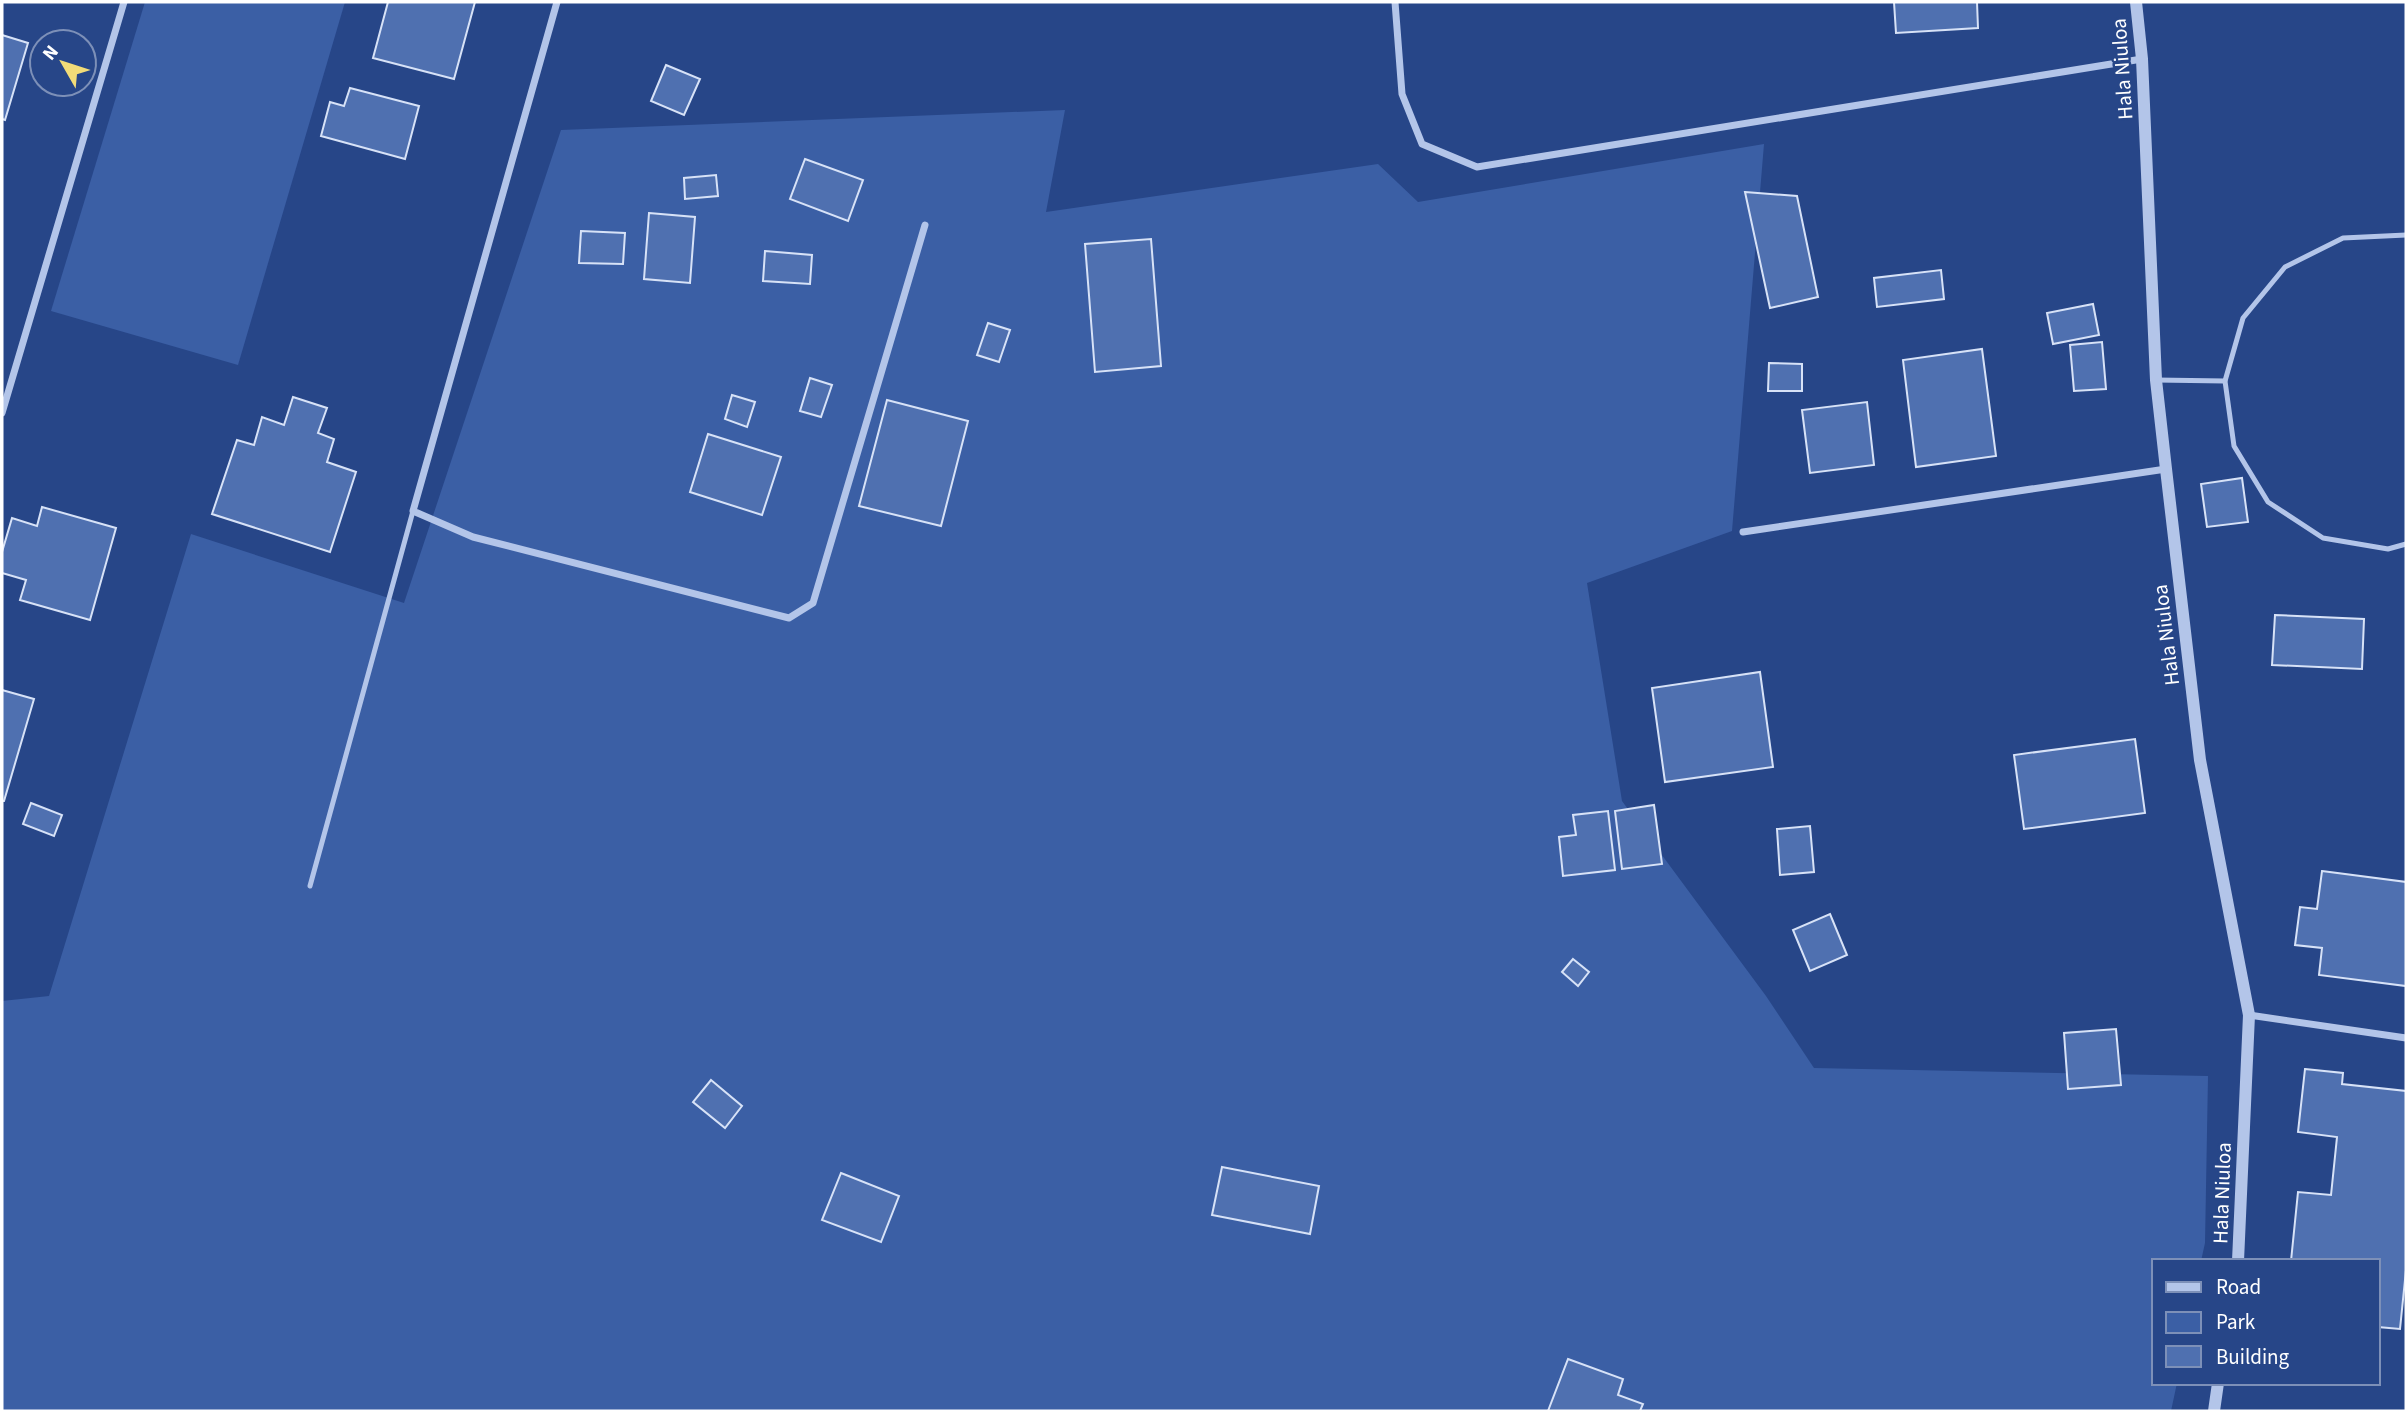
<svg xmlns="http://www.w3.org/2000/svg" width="2408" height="1413" font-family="'Source Sans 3',sans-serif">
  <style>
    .green { fill: #3b5fa5 }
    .building { fill: #4f70b0; stroke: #d7e2f7; stroke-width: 2 }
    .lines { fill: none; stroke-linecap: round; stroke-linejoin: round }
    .service { stroke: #b3c5e9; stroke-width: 5 }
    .minor { stroke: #b3c5e9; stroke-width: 7 }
    .tertiary { stroke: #b3c5e9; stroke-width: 12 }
    .labels { text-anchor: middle; stroke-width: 5; stroke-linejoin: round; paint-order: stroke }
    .street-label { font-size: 21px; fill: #fff; stroke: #274688 }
  </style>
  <rect width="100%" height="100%" fill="#274688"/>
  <g class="green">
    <polygon points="145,2 345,2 238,365 51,311"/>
    <polygon points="1065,110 1046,212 1378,164 1418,202 1764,144 1732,531 1587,583 1622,801 1766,996 1814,1068 2208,1076 2205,1243 2201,1261 2154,1261 2154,1383 2177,1383 2171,1411 2,1411 2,1001 49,996 191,534 404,603 561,130"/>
  </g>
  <g class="building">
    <polygon points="388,2 475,2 454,79 373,58"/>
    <polygon points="1894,2 1977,2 1978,28 1896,33"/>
    <polygon points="2,35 28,43 5,120 2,119"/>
    <polygon points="666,65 700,79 684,115 651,101"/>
    <polygon points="350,88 419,106 405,159 321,136 330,102 344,106"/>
    <polygon points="805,159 863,180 848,221 790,199"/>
    <polygon points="716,175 718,196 685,199 684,178"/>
    <polygon points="1745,192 1797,196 1818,297 1770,308"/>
    <polygon points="649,213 695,217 690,283 644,279"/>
    <polygon points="581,231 625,233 623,264 579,263"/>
    <polygon points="1151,239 1161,366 1095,372 1085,244"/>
    <polygon points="765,251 812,255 810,284 763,281"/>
    <polygon points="1941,270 1944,299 1877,307 1874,278"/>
    <polygon points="2093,304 2099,335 2053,344 2047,313"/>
    <polygon points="988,323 1010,330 999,362 977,355"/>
    <polygon points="2102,342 2106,389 2074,391 2070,345"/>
    <polygon points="1982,349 1996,456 1916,467 1903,360"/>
    <polygon points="1769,363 1802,364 1802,391 1768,391"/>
    <polygon points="810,378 832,385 821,417 800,411"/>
    <polygon points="732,395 755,402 747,427 725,419"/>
    <polygon points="293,397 327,408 318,433 334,439 327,462 356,472 330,552 212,514 237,440 254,445 262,417 284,425"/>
    <polygon points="887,400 968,421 941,526 859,506"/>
    <polygon points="1867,402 1874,465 1810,473 1802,410"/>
    <polygon points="708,434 781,457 762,515 690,492"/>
    <polygon points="2242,478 2248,522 2207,527 2201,484"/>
    <polygon points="42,507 116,528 90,620 20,600 26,580 2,573 2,552 12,518 37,526"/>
    <polygon points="2275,615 2364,619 2362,669 2272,665"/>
    <polygon points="1760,672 1773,767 1665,782 1652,688"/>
    <polygon points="2,690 34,699 4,801 2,801"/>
    <polygon points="2135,739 2145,813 2024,829 2014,755"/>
    <polygon points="31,803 62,815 54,836 23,824"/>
    <polygon points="1654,805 1662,864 1622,869 1615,811"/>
    <polygon points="1608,811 1615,870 1563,876 1559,837 1576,835 1573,815"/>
    <polygon points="1810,826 1814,872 1780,875 1777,829"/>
    <polygon points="2322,871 2406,882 2406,986 2319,975 2322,948 2295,945 2300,907 2317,909"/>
    <polygon points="1830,914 1847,955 1810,971 1793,930"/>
    <polygon points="1573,959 1589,972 1578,986 1562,972"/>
    <polygon points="2116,1029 2121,1085 2068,1089 2064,1033"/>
    <polygon points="2305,1069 2343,1073 2342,1084 2406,1091 2406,1270 2400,1329 2378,1327 2378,1261 2291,1261 2298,1192 2331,1195 2337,1137 2298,1132"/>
    <polygon points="711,1080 742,1106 725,1128 693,1102"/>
    <polygon points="1222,1167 1319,1186 1310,1234 1212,1215"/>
    <polygon points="841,1173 899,1196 881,1242 822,1220"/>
    <polygon points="1568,1359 1623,1379 1618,1395 1643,1404 1640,1411 1548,1411"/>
  </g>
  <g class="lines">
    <g class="service">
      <polyline points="2406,235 2343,238 2285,267 2243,318 2225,381 2234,446 2268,502 2323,538 2388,549 2406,544"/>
      <polyline points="2156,380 2225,381"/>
      <polyline points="310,886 413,511"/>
    </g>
    <g class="minor">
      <polyline points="557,2 413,511 473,537 789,618 813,603 925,225"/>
      <polyline points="1395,2 1402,94 1422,144 1477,167 2142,59"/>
      <polyline points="2,413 124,2"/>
      <polyline points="1743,532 2166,469"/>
      <polyline points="2249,1015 2406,1038"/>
    </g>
    <g class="tertiary">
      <polyline points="2136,2 2142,59 2156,380 2166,469 2200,760 2249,1015 2238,1261"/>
      <polyline points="2214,1411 2218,1383"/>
    </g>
  </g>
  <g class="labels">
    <g class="street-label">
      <text transform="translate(2122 69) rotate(-94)" y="7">Hala Niuloa</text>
      <text transform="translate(2166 635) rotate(-97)" y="7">Hala Niuloa</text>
      <text transform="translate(2222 1193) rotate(-88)" y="7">Hala Niuloa</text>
    </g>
  </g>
  <rect width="2408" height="1413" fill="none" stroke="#ffffff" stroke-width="7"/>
  <rect x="2152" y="1259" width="228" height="126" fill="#274688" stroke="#7d90b8" stroke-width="2"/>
  <rect x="2166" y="1282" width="35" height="10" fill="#b3c5e9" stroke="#7d90b8" stroke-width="2"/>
  <text x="2216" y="1294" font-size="21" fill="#ffffff">Road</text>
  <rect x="2166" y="1312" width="35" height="21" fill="#3b5fa5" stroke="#7d90b8" stroke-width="2"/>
  <text x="2216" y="1329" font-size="21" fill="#ffffff">Park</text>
  <rect x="2166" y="1346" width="35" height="21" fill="#4f70b0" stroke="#7d90b8" stroke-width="2"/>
  <text x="2216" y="1364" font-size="21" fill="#ffffff">Building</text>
  <g transform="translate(63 63) rotate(309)"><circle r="33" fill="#274688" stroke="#7d90b8" stroke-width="2"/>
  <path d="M0-5L12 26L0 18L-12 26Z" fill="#f2dc78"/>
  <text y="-10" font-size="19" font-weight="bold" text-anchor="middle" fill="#ffffff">N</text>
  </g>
</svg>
